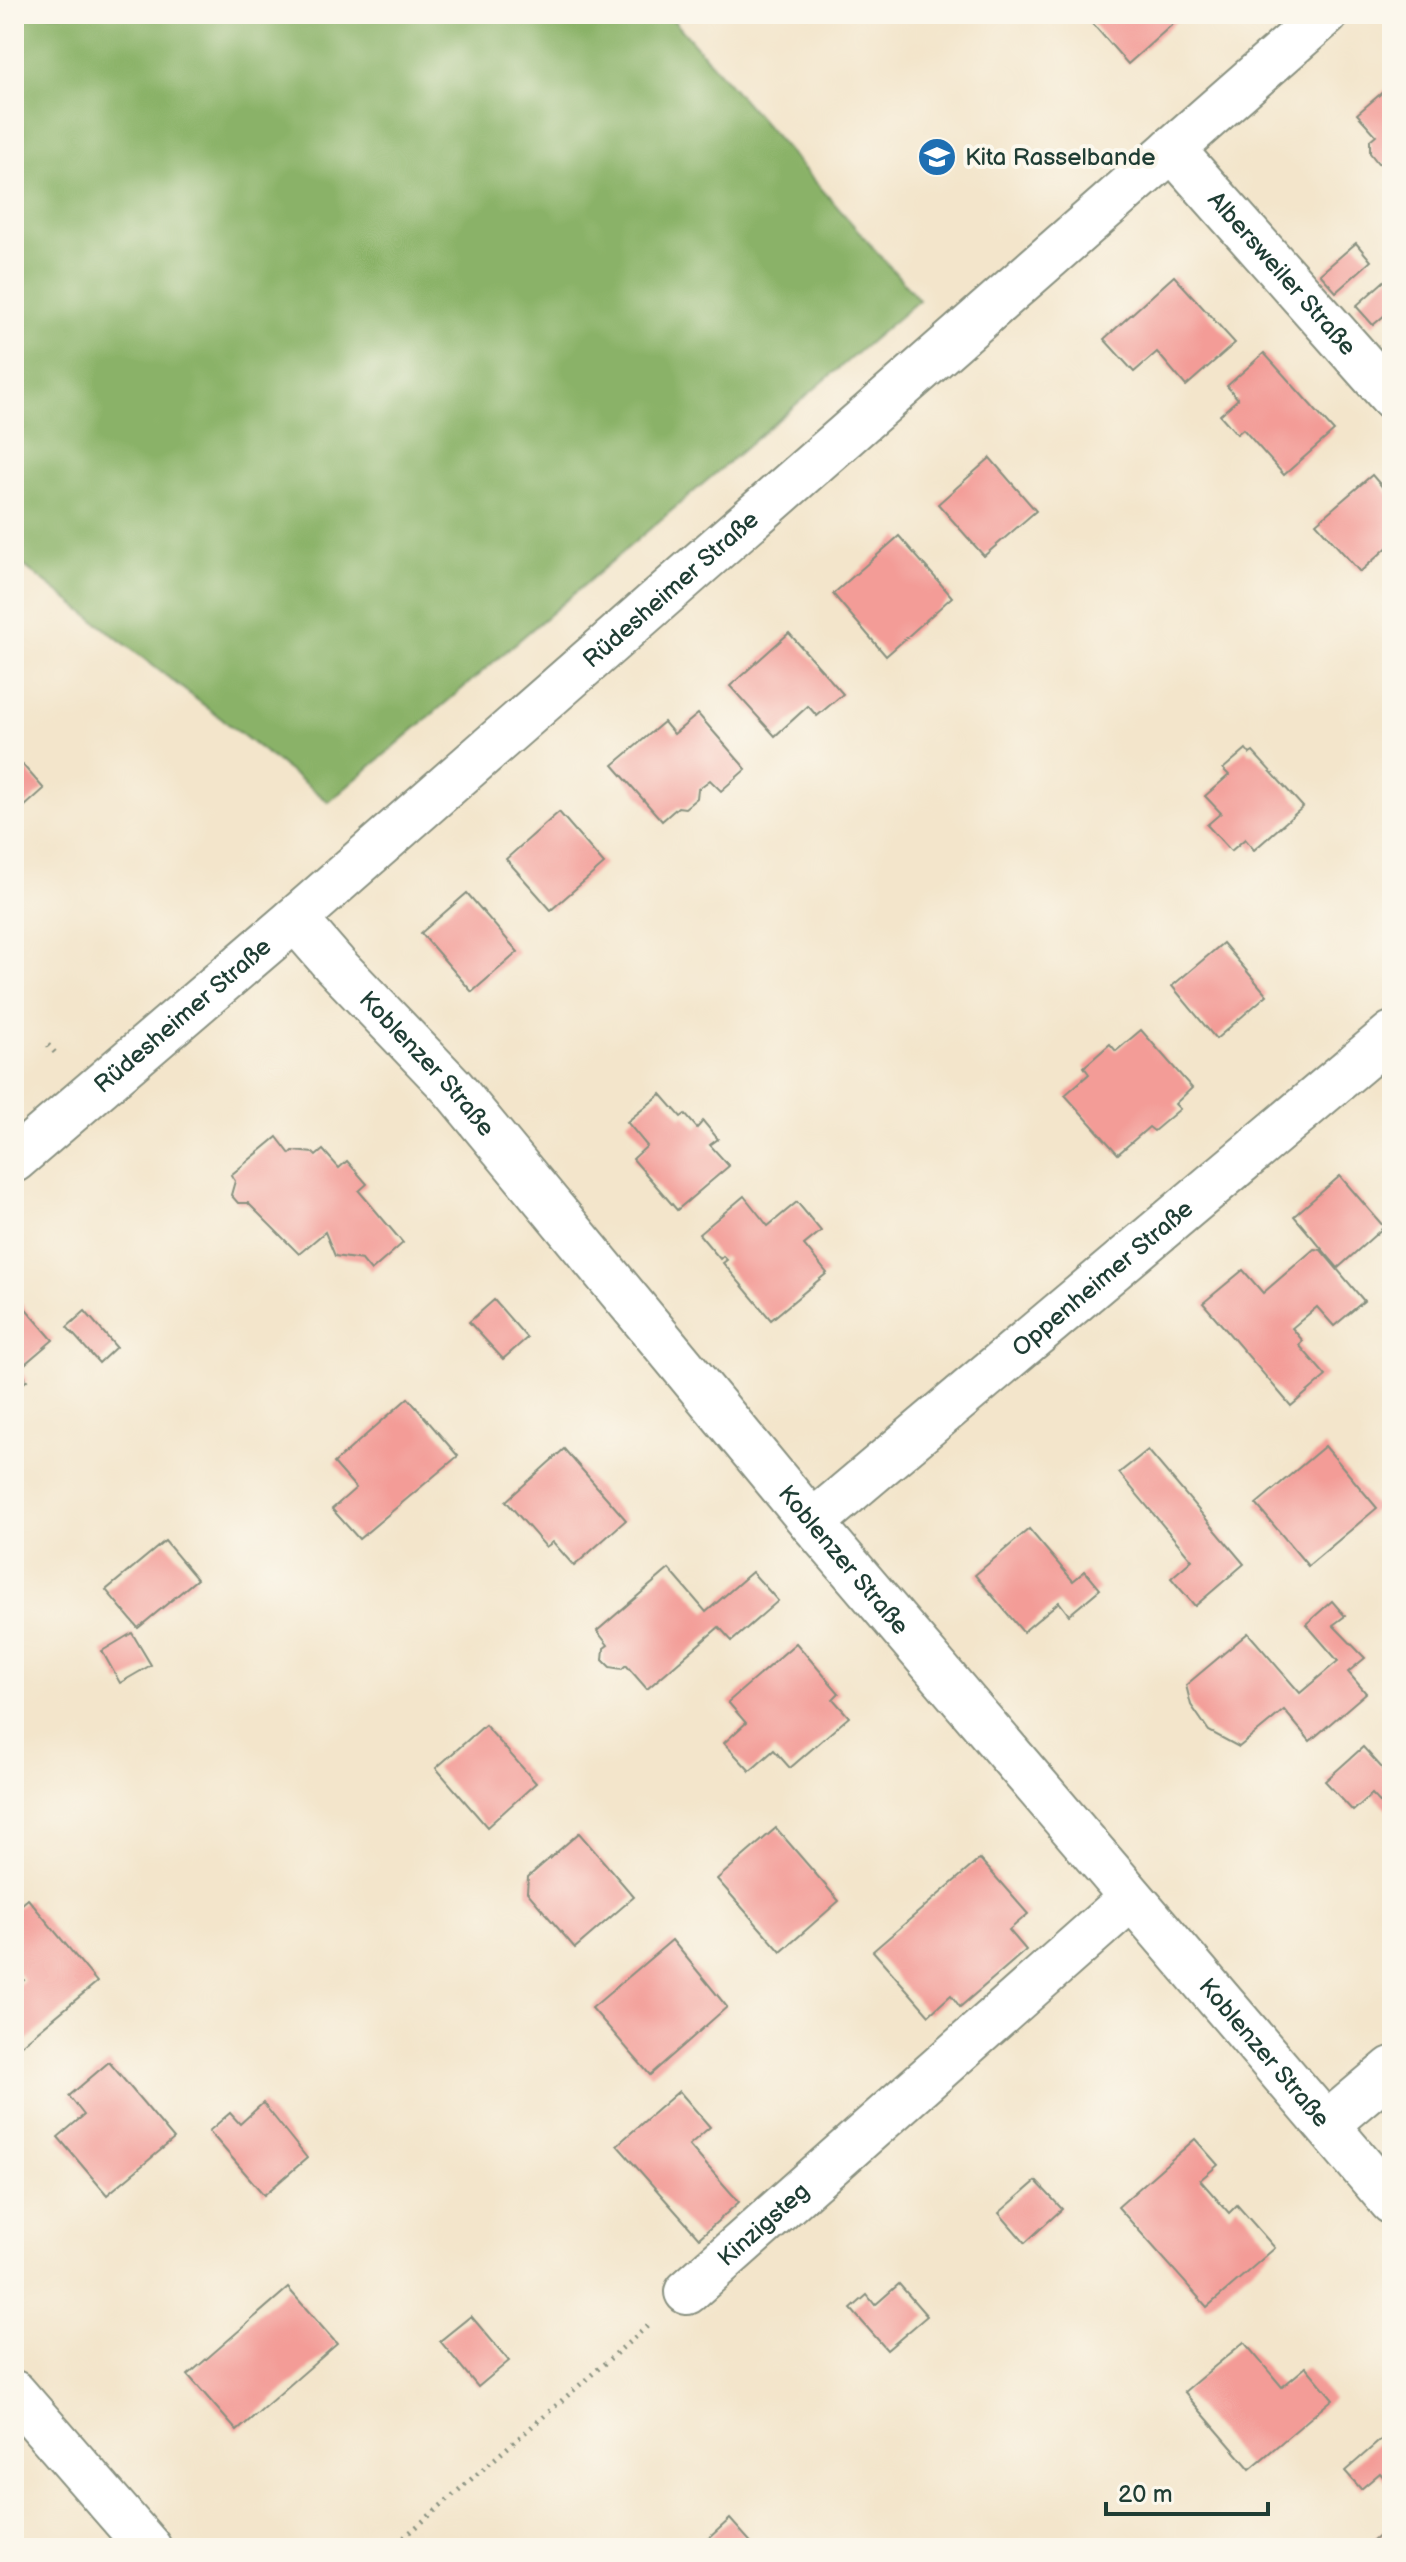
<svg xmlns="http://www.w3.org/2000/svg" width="1406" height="2562" font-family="'Balsamiq Sans',sans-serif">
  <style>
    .forest { fill: #8ab268; stroke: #54784e; stroke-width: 2 }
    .building { fill: #f39c97 }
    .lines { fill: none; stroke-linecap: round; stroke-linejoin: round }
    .minor-casing { stroke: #899180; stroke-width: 48 }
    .major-casing { stroke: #899180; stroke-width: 48 }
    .path { stroke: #899180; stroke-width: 5; stroke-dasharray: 2 6; stroke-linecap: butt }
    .minor { stroke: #fff; stroke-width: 44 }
    .major { stroke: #fff; stroke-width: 44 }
    .labels { text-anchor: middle; stroke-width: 8; stroke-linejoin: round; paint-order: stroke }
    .poi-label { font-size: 24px; fill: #1f3d34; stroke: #fbf7ec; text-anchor: start }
    .street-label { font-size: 24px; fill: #1f3d34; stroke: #fbf7ec }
  </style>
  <rect width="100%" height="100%" fill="#fbf7ec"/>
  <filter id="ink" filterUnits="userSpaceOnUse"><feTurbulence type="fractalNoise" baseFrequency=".0125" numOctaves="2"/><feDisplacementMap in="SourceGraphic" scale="16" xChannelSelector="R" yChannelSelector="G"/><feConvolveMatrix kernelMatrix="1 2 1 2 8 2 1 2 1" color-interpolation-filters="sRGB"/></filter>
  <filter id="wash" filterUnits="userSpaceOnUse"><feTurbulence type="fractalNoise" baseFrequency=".006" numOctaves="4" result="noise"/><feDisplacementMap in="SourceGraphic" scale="32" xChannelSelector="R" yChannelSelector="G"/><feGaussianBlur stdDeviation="1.8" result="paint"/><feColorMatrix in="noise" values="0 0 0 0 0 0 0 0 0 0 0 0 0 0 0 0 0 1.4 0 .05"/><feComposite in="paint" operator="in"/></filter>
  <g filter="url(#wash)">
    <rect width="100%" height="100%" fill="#f3e5cb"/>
    <polygon class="forest" points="14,14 668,14 919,300 329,802 14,558"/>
    <g id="blocks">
      <g class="building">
        <polygon points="1084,14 1184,14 1128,64"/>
        <polygon points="1392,84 1392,165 1378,163 1370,153 1370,140 1376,135 1357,114"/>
        <polygon points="1356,243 1371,261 1336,292 1320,274"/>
        <polygon points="1392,274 1392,309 1373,325 1356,306"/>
        <polygon points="1174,276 1235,343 1186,386 1157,352 1134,372 1104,339"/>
        <polygon points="1264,353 1334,431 1284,475 1243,429 1237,434 1220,415 1238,399 1227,386"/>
        <polygon points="990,458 1036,511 984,556 938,504"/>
        <polygon points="1372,475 1392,498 1392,543 1360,572 1316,523"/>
        <polygon points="899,536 952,597 886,656 833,594"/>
        <polygon points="789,633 843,694 817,716 808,706 775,736 730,686"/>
        <polygon points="698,714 746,769 721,791 710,780 698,789 697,798 685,808 678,807 662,821 613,765 664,722 674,734"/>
        <polygon points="1246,749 1250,754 1253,752 1303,807 1254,850 1245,839 1231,851 1207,825 1221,813 1205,796 1229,775 1223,769"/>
        <polygon points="14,755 44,789 14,816"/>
        <polygon points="559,812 604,864 551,910 506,859"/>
        <polygon points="467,893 518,952 472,992 421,933"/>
        <polygon points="1223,943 1267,995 1216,1039 1172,986"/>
        <polygon points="1141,1030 1192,1088 1175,1104 1180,1109 1154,1131 1149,1127 1118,1154 1065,1095 1089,1074 1084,1067 1110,1044 1116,1051"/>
        <polygon points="661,1094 681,1117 685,1114 697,1128 703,1121 718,1139 710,1145 729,1166 677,1210 633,1159 647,1146 627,1122"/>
        <polygon points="277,1137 290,1154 293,1151 313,1153 316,1156 323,1150 339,1168 347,1161 367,1184 359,1191 403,1243 371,1271 362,1260 335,1256 325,1232 299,1254 248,1203 238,1203 231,1195 235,1181 231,1175"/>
        <polygon points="1340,1176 1384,1227 1338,1268 1294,1216"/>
        <polygon points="744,1196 768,1226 797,1202 821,1231 804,1245 827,1273 771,1320 723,1263 727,1260 723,1256 720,1259 699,1234"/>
        <polygon points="1314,1249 1321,1250 1364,1301 1334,1326 1317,1307 1292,1328 1303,1341 1299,1345 1326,1376 1291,1406 1203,1303 1243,1270 1263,1293"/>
        <polygon points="14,1295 53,1340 19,1369 27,1380 14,1392"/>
        <polygon points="494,1300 527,1338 503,1359 469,1322"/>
        <polygon points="85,1311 116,1347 99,1363 67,1327"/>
        <polygon points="408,1398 458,1456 359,1539 332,1509 356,1488 334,1463"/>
        <polygon points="1325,1446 1377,1508 1308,1566 1256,1504"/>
        <polygon points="564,1449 626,1520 574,1566 553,1542 546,1547 506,1501"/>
        <polygon points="1148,1450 1244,1564 1195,1606 1171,1578 1192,1560 1119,1473"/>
        <polygon points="1029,1529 1073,1581 1085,1571 1100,1589 1069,1615 1059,1602 1023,1632 975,1575"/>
        <polygon points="165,1541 197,1579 138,1628 106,1590"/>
        <polygon points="669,1569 706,1612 752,1572 778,1601 732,1641 719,1627 647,1689 626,1665 622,1669 610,1667 603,1660 604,1648 608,1645 597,1631"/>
        <polygon points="1332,1601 1345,1616 1333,1625 1365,1658 1348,1672 1366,1693 1310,1741 1284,1710 1239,1747 1209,1731 1191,1705 1186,1685 1248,1633 1300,1693 1338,1661 1306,1624"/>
        <polygon points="132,1633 151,1665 120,1683 102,1651"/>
        <polygon points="796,1643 839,1693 833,1699 849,1717 790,1768 774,1750 750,1771 724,1743 746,1723 728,1702"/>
        <polygon points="485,1725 536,1783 487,1827 436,1768"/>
        <polygon points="1363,1747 1392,1779 1392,1808 1388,1811 1372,1794 1353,1811 1325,1781"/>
        <polygon points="776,1828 839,1901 781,1952 717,1879"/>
        <polygon points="579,1833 634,1897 575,1948 527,1892 528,1877"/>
        <polygon points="980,1859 1028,1914 1009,1930 1026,1950 960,2007 951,1995 929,2015 873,1951"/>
        <polygon points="28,1899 97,1982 14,2051 14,1988 24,1980 14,1968 14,1911"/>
        <polygon points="672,1940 727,2007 650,2075 592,2008"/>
        <polygon points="109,2062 174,2139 107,2195 58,2137 84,2115 69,2096"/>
        <polygon points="679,2091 710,2127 689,2145 739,2202 699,2238 617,2145"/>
        <polygon points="263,2103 307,2158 264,2195 209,2131 230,2113 240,2124"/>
        <polygon points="1195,2139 1218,2165 1200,2180 1229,2213 1237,2205 1275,2248 1207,2307 1118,2207"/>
        <polygon points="1036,2181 1062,2209 1025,2243 999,2213"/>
        <polygon points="899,2284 927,2316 887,2350 851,2309 867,2295 875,2305"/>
        <polygon points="288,2288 337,2344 237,2431 188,2375"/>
        <polygon points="471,2316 509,2361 478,2387 440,2341"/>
        <polygon points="1244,2342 1282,2387 1306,2367 1333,2399 1250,2469 1184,2392"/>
        <polygon points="1392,2430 1392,2487 1380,2473 1361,2489 1345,2471"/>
        <polygon points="730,2519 756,2548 698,2548"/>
        <polygon points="1392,2524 1392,2548 1379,2548 1373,2541"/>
      </g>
    </g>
  </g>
  <g filter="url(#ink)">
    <use href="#blocks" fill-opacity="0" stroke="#899180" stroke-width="2"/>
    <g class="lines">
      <g class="minor-casing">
        <g id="minor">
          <path id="s1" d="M 1172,149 L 1392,397"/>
          <path id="s2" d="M 295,919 L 335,965 L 452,1087 L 812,1523 L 1392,2202"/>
          <path id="s3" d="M 14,1160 L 295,919 L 1326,14"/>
          <path id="s4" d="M 812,1523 L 1392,1034"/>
          <polyline points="1327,2124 1392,2069"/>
          <path id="s5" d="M 687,2292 L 1131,1898"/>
        </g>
      </g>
      <g class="major-casing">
        <polyline id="major" points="14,2393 149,2548"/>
      </g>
      <g class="path">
        <polyline points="48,1045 58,1056"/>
        <polyline points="392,2548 651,2323"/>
      </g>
      <use href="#minor" class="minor"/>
      <use href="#major" class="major"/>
    </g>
  </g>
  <defs>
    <g id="school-disc" transform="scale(2)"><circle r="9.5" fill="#1f6fb2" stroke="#fbf7ec"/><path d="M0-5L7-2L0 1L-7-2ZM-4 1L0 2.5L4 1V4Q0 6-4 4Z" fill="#fff"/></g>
  </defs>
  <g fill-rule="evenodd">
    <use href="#school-disc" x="937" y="157"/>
  </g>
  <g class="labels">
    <g class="poi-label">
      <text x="965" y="165">Kita Rasselbande</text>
    </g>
    <g class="street-label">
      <text dy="8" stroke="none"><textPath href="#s1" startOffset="166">Albersweiler Straße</textPath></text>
      <text dy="8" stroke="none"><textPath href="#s3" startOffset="870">Rüdesheimer Straße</textPath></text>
      <text dy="8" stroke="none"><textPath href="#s3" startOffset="222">Rüdesheimer Straße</textPath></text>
      <text dy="8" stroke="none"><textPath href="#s2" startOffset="196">Koblenzer Straße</textPath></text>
      <text dy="8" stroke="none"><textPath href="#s4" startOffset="380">Oppenheimer Straße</textPath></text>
      <text dy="8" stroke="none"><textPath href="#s2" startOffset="844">Koblenzer Straße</textPath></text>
      <text dy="8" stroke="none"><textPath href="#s2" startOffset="1492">Koblenzer Straße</textPath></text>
      <text dy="8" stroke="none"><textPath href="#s5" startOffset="102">Kinzigsteg</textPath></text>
    </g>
  </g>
  <rect width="1406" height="2562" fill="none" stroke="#fbf7ec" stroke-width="48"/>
  <path d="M1106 2502v12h162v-12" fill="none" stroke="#1f3d34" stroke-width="4"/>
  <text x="1118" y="2502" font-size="24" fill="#1f3d34" stroke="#fbf7ec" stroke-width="6" paint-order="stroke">20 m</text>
</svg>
